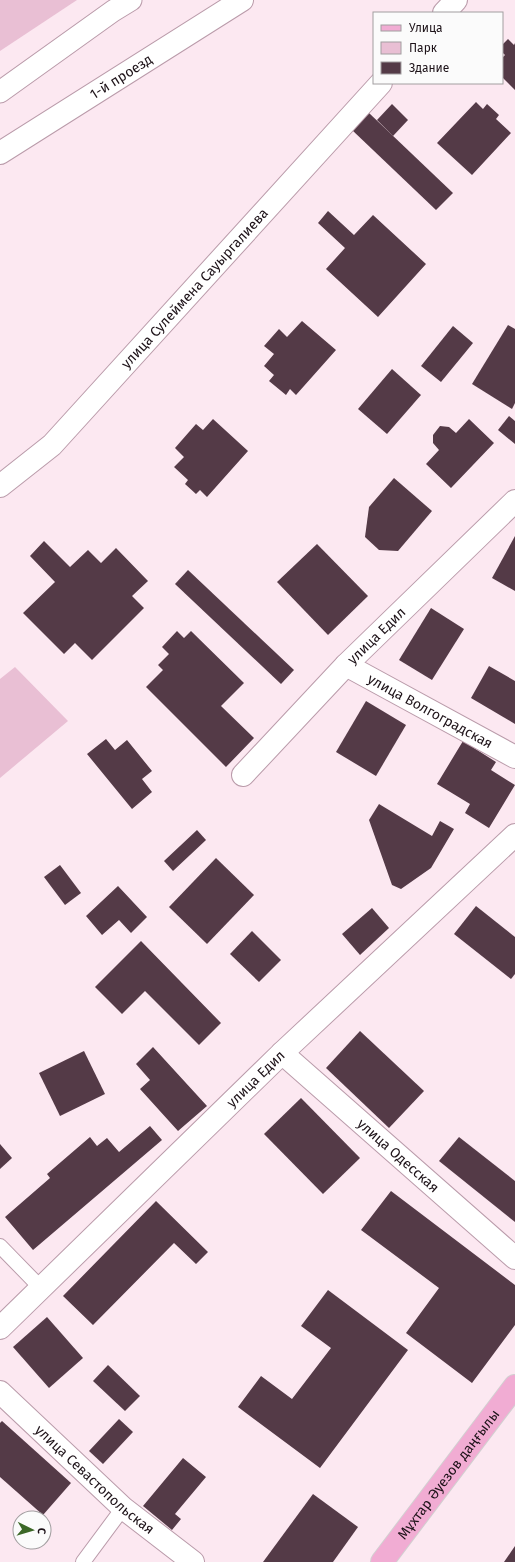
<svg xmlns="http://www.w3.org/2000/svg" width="515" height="1562" font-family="'Fira Sans',sans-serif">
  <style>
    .green { fill: #e9bfd4 }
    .building { fill: #543a47 }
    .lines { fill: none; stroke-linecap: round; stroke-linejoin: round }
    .service-casing { stroke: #ba9baa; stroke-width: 16 }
    .pedestrian-casing { stroke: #ba9baa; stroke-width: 23 }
    .minor-casing { stroke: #ba9baa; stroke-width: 24 }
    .primary-casing { stroke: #d2d0d1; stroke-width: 24 }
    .service { stroke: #fff; stroke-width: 14 }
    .pedestrian { stroke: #fff; stroke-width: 21 }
    .minor { stroke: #fff; stroke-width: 22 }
    .primary { stroke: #f1acd3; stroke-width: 22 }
    .labels { text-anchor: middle; stroke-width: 4; stroke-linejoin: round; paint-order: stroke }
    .street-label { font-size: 14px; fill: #1d1218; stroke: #fbfbfb }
  </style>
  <rect width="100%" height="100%" fill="#fce8f1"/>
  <g class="green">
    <polygon points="0,0 77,0 0,51"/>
    <polygon points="15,667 68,721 0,778 0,679"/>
  </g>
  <g class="building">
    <polygon points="508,39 514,45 515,43 515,90 502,77 502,58 505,55 502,52 502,45"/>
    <polygon points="476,102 483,109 487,104 499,115 496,119 511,133 472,175 437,143"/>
    <polygon points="392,104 408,120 393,136 377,120"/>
    <polygon points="369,113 453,193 436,210 352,130"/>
    <polygon points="328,211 354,235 373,215 426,264 378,317 326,269 345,248 318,223"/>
    <polygon points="302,321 336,350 296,395 290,389 286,395 269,381 274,375 264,366 274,354 264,346 279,329 287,337"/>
    <polygon points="508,325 515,329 515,403 512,409 472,384"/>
    <polygon points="453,326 473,343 441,382 421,366"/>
    <polygon points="392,369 421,395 387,434 358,409"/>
    <polygon points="509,416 515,421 515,444 498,430"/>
    <polygon points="213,419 248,451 207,497 200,490 196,494 185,484 188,480 174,467 184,457 175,448 196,424 203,430"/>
    <polygon points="469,419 494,443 451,488 426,464 439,450 433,443 433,435 440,426 449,427 456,433"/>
    <polygon points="394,478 432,511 398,551 379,550 365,537 369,507"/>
    <polygon points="515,536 515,591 492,578"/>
    <polygon points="44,541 70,567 88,550 101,563 116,548 148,581 132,596 144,608 92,660 75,643 64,654 23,613 55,582 30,556"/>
    <polygon points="317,544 368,596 328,635 277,582"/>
    <polygon points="188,570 294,670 281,684 175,584"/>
    <polygon points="431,608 464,629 432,680 399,660"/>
    <polygon points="177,631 184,638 191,631 244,683 221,706 254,738 226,767 146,687 163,670 158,665 169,654 162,647"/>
    <polygon points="489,666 515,681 515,724 471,698"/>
    <polygon points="366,701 406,725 376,776 336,752"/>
    <polygon points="106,739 115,750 127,740 152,771 142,779 152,792 132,809 87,754"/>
    <polygon points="463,741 496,762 491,770 515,785 489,828 465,813 470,804 437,784"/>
    <polygon points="379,804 432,836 440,821 454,829 431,868 401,889 392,885 369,820"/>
    <polygon points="197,830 206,840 173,871 164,861"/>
    <polygon points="216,858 254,895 207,944 169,907"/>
    <polygon points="60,865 81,893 65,905 44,877"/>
    <polygon points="118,886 147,917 131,933 119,920 102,935 86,916"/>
    <polygon points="476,906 515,937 515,974 511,979 454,934"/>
    <polygon points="372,908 389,928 360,955 342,934"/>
    <polygon points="252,931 281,960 259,982 230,954"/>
    <polygon points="141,941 221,1023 199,1045 145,991 122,1014 95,987"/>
    <polygon points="360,1031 424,1091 389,1128 326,1068"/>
    <polygon points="153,1047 207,1106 178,1131 140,1089 150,1080 136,1064"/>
    <polygon points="84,1051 105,1094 60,1116 39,1073"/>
    <polygon points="301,1098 360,1158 323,1194 264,1134"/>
    <polygon points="150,1126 162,1140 33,1250 5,1217 50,1178 47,1174 90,1137 97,1146 107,1138 119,1152"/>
    <polygon points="459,1137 515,1181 515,1222 439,1161"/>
    <polygon points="0,1144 12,1158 0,1169"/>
    <polygon points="391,1191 515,1285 515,1325 472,1383 406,1333 439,1288 361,1230"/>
    <polygon points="156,1201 208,1252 196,1264 174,1243 93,1325 63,1296"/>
    <polygon points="328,1290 408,1350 320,1468 238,1407 261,1376 292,1399 331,1348 301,1326"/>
    <polygon points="47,1317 83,1358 49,1388 13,1347"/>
    <polygon points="108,1365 140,1396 125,1411 93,1381"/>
    <polygon points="119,1419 133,1432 103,1464 89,1451"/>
    <polygon points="2,1421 71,1483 43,1515 0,1477 0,1423"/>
    <polygon points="183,1458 206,1477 175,1514 181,1519 172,1530 143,1506"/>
    <polygon points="313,1494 358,1527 333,1562 263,1562"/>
    <polygon points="515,1546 515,1562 504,1562"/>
  </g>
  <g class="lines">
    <g class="service-casing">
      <g id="service">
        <polyline points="0,1246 41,1288"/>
        <polyline points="83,1562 123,1508"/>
      </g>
    </g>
    <g class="pedestrian-casing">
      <polyline id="pedestrian" points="0,92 113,11 131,0"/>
    </g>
    <g class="minor-casing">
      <g id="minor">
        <polyline points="444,13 456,0"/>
        <path id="s1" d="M 0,153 L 242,0"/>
        <path id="s2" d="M 0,486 L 52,445 L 381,83"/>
        <path id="s3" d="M 346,665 L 515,757"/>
        <path id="s4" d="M 243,775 L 346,665 L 515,501"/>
        <path id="s5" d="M 282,1053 L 515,1258"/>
        <path id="s6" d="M 0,1328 L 282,1053 L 515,835"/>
        <path id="s7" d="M 0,1392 L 123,1508 L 193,1562"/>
      </g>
    </g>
    <g class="primary-casing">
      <g id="primary">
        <path id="s8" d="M 382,1562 L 515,1386"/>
      </g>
    </g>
    <use href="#service" class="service"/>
    <use href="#pedestrian" class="pedestrian"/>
    <use href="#minor" class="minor"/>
    <use href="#primary" class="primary"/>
  </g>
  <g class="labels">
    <g class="street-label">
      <text dy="5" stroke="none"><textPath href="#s1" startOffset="143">1-й проезд</textPath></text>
      <text dy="5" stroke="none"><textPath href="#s2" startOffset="278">улица Сулеймена Сауыргалиева</textPath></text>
      <text dy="5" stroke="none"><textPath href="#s4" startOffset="193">улица Едил</textPath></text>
      <text dy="5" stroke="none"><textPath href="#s3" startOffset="96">улица Волгоградская</textPath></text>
      <text dy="5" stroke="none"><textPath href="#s6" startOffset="357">улица Едил</textPath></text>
      <text dy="5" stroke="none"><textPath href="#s5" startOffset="155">улица Одесская</textPath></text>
      <text dy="5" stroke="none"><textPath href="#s8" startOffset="110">Мұхтар Әуезов даңғылы</textPath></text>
      <text dy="5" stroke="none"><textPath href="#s7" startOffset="129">улица Севастопольская</textPath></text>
    </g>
  </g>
  <rect x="373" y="12" width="130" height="72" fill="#fbfbfb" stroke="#a29ea0"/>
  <rect x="381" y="25" width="20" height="6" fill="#f1acd3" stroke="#a29ea0"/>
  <text x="409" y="32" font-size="12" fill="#1d1218">Улица</text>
  <rect x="381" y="42" width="20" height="12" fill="#e9bfd4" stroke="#a29ea0"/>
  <text x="409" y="52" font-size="12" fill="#1d1218">Парк</text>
  <rect x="381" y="62" width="20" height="12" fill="#543a47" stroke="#a29ea0"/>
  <text x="409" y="72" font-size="12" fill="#1d1218">Здание</text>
  <g transform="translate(32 1530) rotate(95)"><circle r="19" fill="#fbfbfb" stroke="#a29ea0"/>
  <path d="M0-3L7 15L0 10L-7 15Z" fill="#3b6726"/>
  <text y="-6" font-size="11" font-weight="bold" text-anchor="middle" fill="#1d1218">С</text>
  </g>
</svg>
